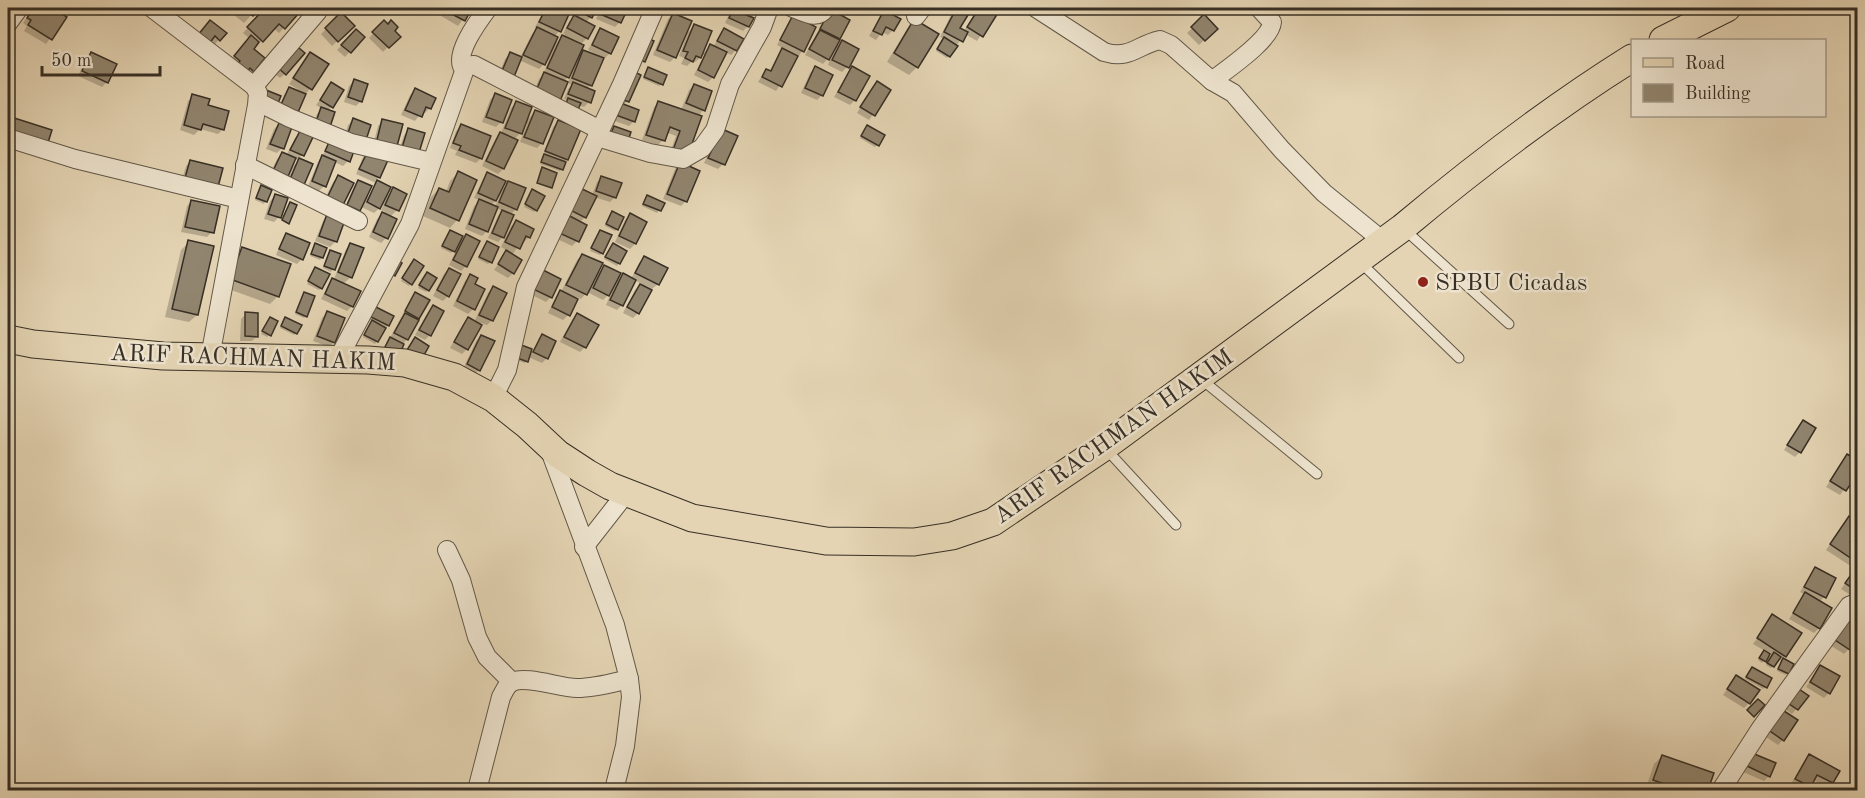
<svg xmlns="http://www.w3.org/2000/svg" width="1865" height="798" font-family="'Old Standard TT',serif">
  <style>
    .shadow { fill: #0003; fill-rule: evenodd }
    .building { fill: #91856f; stroke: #372f25; stroke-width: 1.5 }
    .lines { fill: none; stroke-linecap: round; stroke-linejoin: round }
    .lane-casing { stroke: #625848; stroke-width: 11 }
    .street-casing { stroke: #625848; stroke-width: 20 }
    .primary-casing { stroke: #372f25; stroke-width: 29 }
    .lane { stroke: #ede3ce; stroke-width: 9 }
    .street { stroke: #ede3ce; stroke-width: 18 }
    .primary { stroke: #e4d4b3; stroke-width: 27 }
    .poi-dot { fill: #8f2418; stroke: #ede3ce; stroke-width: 2 }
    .labels { text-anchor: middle; stroke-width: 5; stroke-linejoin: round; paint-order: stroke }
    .poi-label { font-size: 24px; fill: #372f25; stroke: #ede3ce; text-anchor: start }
    .street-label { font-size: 24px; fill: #372f25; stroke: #ede3ce }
  </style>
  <rect width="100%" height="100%" fill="#e4d4b3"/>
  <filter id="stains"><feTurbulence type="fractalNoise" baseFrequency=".00333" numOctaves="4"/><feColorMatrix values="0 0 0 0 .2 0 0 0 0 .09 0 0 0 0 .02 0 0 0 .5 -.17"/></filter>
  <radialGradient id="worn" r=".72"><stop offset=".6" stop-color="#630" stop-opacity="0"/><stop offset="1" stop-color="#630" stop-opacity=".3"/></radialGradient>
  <g class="shadow">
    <polygon points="33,8 49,8 65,17 46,44 24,31 27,26 23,23"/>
    <polygon points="225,8 258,8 244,23"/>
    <polygon points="266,8 288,8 296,14 279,33 273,28 257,46 256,44 252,49 253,71 248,76 230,61 250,39 243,33"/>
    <polygon points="445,8 471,8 458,26 441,16"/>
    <polygon points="517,8 537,8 531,14"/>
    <polygon points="546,8 553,8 567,14 559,31 554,37 553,46 565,34 563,34 569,22 575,16 569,14 572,8 595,8 591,17 585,23 587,38 580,45 576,59 583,52 596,57 597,55 588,50 596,35 600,30 610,53 605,58 602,57 591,85 587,89 589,102 584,107 578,105 563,111 568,100 564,99 568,89 572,85 568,83 572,73 563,82 532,96 539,79 544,73 549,59 539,69 519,60 498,77 505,59 510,54 520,58 532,34 537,29 535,27"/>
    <polygon points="601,8 626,8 620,22 615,27 596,19"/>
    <polygon points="732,8 746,8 742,14 748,26 743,31 725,23"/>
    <polygon points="956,8 964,8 959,12 958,29 964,31 978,8 999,8 977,41 965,34 947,58 936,51 944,39 940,37 951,15 958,9"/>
    <polygon points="885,12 893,30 888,35 882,32 876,40 869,36 880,17"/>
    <polygon points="341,14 353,26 332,46 321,34"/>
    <polygon points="673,14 675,57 670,62 653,55 668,19"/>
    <polygon points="826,16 848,20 832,51 842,42 857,50 847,67 842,72 828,65 832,54 823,64 805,55"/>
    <polygon points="794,17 802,51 776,91 758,82 766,70 769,72 778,55 784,49 777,45 789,22"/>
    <polygon points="1204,17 1216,29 1199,45 1187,33"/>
    <polygon points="914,21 917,67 909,75 887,62 907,29"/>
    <polygon points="384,22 398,37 383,52 369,38"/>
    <polygon points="695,25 700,56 711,46 713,47 724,30 736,50 731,55 725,52 713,77 708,82 694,75 705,54 695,62 692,61 687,66 681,64 684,58 679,56 688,32"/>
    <polygon points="205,27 219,40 214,45 203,47"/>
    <polygon points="356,31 363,37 345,57 337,50"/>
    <polygon points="293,45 285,74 280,78 270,70"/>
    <polygon points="91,54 107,82 102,87 78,76 86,59"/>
    <polygon points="310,54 327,64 306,94 305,94 276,115 285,94 290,89 303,95 304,93 289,84"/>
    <polygon points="815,68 822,95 817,100 801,93 810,73"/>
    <polygon points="853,68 855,100 850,105 834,97 848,73"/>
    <polygon points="647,71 661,84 659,86 643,79"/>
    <polygon points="626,77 628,101 623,105 634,121 629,126 609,119"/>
    <polygon points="354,81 361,101 356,106 344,102 349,86"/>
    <polygon points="332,84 331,107 311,130 317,114 322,109 316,105"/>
    <polygon points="694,85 703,110 669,155 676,136 666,132 663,140 658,145 642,140 654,107 659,102 681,110 689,90"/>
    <polygon points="872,88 889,91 869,120 857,113"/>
    <polygon points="415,90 430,108 425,113 422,112 415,121 401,115 410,95"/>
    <polygon points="495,95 510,101 501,122 496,127 482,122 490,100"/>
    <polygon points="193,96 206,106 223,129 218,134 200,129 194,135 180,130 188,101"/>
    <polygon points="516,103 525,122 535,112 542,143 537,148 520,142 527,124 525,123 520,133 514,140 516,141 503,169 498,174 482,166 496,138 501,133 511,108"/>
    <polygon points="353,120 364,142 343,141 348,125"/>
    <polygon points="383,121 401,125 372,149 378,126"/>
    <polygon points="558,122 567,159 560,171 540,164 553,127"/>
    <polygon points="279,124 282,148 277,153 266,149 274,129"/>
    <polygon points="461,126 481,158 476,163 455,155 457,151 450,148 456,131"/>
    <polygon points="866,128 877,145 875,147 860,138"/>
    <polygon points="409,130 423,134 397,156 404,135"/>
    <polygon points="300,133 302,155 298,159 311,165 286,184 294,165 298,161 294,158 268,178 277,159 282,154 286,156 295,138"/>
    <polygon points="717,136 723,164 718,169 704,163"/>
    <polygon points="331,142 348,161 343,166 334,162 324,186 319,191 308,186 318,162"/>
    <polygon points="368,152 379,177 375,181 389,187 384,199 394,189 397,210 390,217 386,238 381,243 369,237 377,219 385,212 381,210 384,204 374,213 361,207 354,215 343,211 354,186 359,181 365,196 368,197 376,183 356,174 363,157"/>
    <polygon points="191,161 221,169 181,183 186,166"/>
    <polygon points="680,164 686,201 681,206 663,199 675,169"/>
    <polygon points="458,173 457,220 450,228 423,216 431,197 439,189 446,192 450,181"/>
    <path d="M 488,174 L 500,192 L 509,182 L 516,209 L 510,215 L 503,237 L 498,242 L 488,238 L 498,216 L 503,211 L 496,208 L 487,231 L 482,236 L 465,229 L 474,206 L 480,200 L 474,198 L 483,179 ZM 500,196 L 495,207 L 490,206 Z"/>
    <polygon points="338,177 341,207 322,205 333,182"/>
    <polygon points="602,177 615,197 610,202 594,197 585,217 579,223 577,241 572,246 553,237 564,214 592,195 597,182"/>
    <polygon points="260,189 270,191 264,204 255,200"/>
    <polygon points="531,193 536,210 534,212 524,207"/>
    <polygon points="275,196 279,217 274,222 264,219 270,201"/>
    <polygon points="645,199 663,204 657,213 642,206"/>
    <polygon points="192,201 212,232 207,237 181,232 187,206"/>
    <polygon points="610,215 617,229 615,231 605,226"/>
    <polygon points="630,215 635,244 630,249 615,242 625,220"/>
    <polygon points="328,216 343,221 335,242 330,247 315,241 323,221"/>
    <polygon points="516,222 529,237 524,242 522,241 512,255 513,273 508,278 494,270 508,251 501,247 511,226"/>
    <polygon points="448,233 457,245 466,236 466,266 461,271 449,265 458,247 451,253 441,248"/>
    <polygon points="599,233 602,253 600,255 590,251"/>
    <polygon points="287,235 302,259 297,264 276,255 282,240"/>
    <polygon points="189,242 197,315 189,322 165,317 181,250"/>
    <polygon points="351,244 351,277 343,284 352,306 347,311 321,299 328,285 334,279 346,249"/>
    <polygon points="315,245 322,258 320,260 310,256"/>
    <polygon points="485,245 491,262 488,264 478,259"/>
    <polygon points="611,247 625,252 617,266 604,259"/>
    <polygon points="242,249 278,296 270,304 223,287 234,257"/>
    <polygon points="331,252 339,255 331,272 323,268"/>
    <polygon points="582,255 595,276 605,267 614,284 623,275 631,279 639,263 644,258 658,284 652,289 638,313 633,318 623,313 635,290 642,284 634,280 622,305 617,310 606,305 612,291 603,300 587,292 581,299 577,297 568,315 563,320 548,313 556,297 561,292 577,260"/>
    <polygon points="412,263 411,284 409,286 401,281"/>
    <polygon points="449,269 448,296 443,301 433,296 444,274"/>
    <polygon points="314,270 321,288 319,290 307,284"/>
    <polygon points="543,272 551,297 546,302 530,294"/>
    <polygon points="425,276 435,279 426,292 418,288"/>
    <polygon points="470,276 473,284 483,289 473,309 468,314 453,306 465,281"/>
    <polygon points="493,288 492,320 487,325 481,323 467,349 462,354 450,348 463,324 468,319 474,322 488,293"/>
    <polygon points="416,294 418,318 407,339 403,344 383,351 411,299"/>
    <polygon points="303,295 306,316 304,318 295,314"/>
    <polygon points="433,307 430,335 425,340 415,335 428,312"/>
    <polygon points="372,310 388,325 375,344 363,337 373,321 368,318"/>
    <polygon points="327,313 334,342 329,347 313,341 322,318"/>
    <polygon points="246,314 257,336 252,341 240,341 241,319"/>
    <polygon points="577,315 597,326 585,347 580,352 560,342 572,320"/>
    <polygon points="285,318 296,333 294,335 280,328"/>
    <polygon points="268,321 269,335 267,337 261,334"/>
    <polygon points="481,336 479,370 474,375 463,369 476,341"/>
    <polygon points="542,336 547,358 542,363 528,357 525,363 511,358 516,345 533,351"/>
    <polygon points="1803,422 1800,452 1795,457 1784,450"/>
    <polygon points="1847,456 1858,470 1840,495 1826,487"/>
    <polygon points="1849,518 1848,542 1854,560 1849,565 1826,550"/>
    <polygon points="1858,566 1858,600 1841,589"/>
    <polygon points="1815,569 1834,579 1824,597 1819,602 1819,628 1814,633 1789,619 1805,595 1800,592"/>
    <polygon points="1773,616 1785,656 1781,659 1792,665 1786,675 1777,671 1781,661 1778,659 1771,668 1766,665 1772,656 1769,654 1762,663 1758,660 1765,651 1753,644"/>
    <polygon points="1842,622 1849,649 1844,654 1828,644"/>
    <polygon points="1820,666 1829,693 1824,698 1806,687"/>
    <polygon points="1750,671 1770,679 1763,689 1745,679"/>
    <polygon points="1732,682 1749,703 1744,708 1723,695"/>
    <polygon points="1807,696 1792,714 1782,707"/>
    <polygon points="1776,716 1783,740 1778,745 1763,735"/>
    <polygon points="1662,756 1713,774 1707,790 1653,790 1646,788 1654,764"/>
    <polygon points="1809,756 1832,782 1827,787 1813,780 1805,790 1791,784 1804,761"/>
    <polygon points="1748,759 1769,776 1764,781 1743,772"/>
  </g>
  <g class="building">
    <polygon points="33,8 52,8 67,17 52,40 28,25 31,20 27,18"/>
    <polygon points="242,8 260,8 253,16"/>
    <polygon points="265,8 290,8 298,14 285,29 279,24 263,42 247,27"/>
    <polygon points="446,8 472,8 465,21 444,10"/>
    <polygon points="546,8 556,8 569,14 561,32 539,22"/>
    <polygon points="573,8 597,8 592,18"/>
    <polygon points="602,8 628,8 621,23 600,14"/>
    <polygon points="734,8 747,8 744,14 754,18 749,27 729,18"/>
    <polygon points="979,8 1001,8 983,37 967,27"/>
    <polygon points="830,9 850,20 840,39 820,29"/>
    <polygon points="956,9 968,15 960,28 968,32 963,42 944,32"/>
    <polygon points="884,10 901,19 894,31 886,27 882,35 873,31"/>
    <polygon points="341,12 355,26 338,42 325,28"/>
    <polygon points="673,13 692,21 676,58 657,50"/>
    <polygon points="1204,14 1218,29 1205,41 1191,27"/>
    <polygon points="574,15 595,26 588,39 567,28"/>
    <polygon points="793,15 816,27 804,52 780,40"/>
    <polygon points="914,19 939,34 918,68 894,53"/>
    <polygon points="210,20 227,33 220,41 215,36 209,44 198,35"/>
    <polygon points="384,20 388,24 391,20 398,27 395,31 401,37 389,48 372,32"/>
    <polygon points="694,24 712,31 701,58 696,56 693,62 685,58 688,52 683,51"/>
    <polygon points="537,27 558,37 545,65 523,55"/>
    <polygon points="600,28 619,37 611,54 592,45"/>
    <polygon points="724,28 744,39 737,51 717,41"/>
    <polygon points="356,29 365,37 351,53 341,45"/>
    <polygon points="820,30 840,40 829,60 809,49"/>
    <polygon points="251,35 259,42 254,49 265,58 254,72 250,68 245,74 235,66 240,61 234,56"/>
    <polygon points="562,35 584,45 569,78 547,68"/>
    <polygon points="644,37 654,41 645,62 636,58"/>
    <polygon points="944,37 958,46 950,57 937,49"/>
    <polygon points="842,40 859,49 849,68 832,60"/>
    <polygon points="293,43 305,53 286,75 274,64"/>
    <polygon points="710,44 727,52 714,78 698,70"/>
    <polygon points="782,48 798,56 782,87 762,77 766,69 771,71"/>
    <polygon points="583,50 604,58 592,86 572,78"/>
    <polygon points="91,52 117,64 108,83 82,71"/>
    <polygon points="310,52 329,64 312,90 293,78"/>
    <polygon points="510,52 522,57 514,77 502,71"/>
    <polygon points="815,66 833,75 823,96 805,88"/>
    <polygon points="852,66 870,76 856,101 838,92"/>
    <polygon points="648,67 667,75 663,85 644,77"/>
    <polygon points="631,70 641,75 629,102 619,98"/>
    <polygon points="544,72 568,82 560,101 536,91"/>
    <polygon points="354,79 368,84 362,102 348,97"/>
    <polygon points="877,81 891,90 875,116 860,107"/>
    <polygon points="331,82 344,90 333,108 320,100"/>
    <polygon points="573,82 595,91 591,103 568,94"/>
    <polygon points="694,84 712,91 705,111 686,103"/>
    <polygon points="289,87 306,94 296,117 279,109"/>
    <polygon points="415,88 436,98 431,109 426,107 422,117 405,110"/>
    <polygon points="266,90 281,96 276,108 261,102"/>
    <polygon points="495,93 512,100 503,123 486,117"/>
    <polygon points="192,94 210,99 208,105 229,111 224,130 203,124 201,130 184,125"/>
    <polygon points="568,98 581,103 576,114 564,109"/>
    <polygon points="516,101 532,107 522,134 505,128"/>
    <polygon points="658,101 702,116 688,155 673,150 680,131 670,127 665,141 646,135"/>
    <polygon points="618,102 639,110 635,122 613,114"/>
    <polygon points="321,107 335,112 329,130 315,125"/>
    <polygon points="535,110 554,117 543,144 524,137"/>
    <polygon points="8,116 52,130 46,149 8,137"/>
    <polygon points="353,118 371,125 365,143 347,136"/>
    <polygon points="382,119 403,124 396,150 376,144"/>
    <polygon points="558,120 581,129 568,160 545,151"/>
    <polygon points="279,123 292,127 284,149 270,144"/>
    <polygon points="461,124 491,136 482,159 459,150 461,146 453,143"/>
    <polygon points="867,125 885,135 879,146 861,136"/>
    <polygon points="614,126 631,132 627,144 609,138"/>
    <polygon points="408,128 425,133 418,156 401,151"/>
    <polygon points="722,129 738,136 725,165 708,158"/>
    <polygon points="300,131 313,137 304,156 290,150"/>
    <polygon points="500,132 518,140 504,169 486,161"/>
    <polygon points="330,140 354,151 350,162 325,151"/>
    <polygon points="368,151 388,160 380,178 359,169"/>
    <polygon points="282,152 296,158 287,179 272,173"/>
    <polygon points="544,154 566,162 563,170 541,162"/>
    <polygon points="322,155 336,161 326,187 312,181"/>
    <polygon points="299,158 313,164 304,185 290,179"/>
    <polygon points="190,160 223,168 218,187 185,178"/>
    <polygon points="680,162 700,171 687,202 667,194"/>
    <polygon points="542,167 557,173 552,188 537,183"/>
    <polygon points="458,171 477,180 459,221 430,208 439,188 449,192"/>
    <polygon points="487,172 506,181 496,201 478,193"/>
    <polygon points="338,175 354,183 342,207 326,200"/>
    <polygon points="601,176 622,183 616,198 596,191"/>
    <polygon points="358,180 372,186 360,211 347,205"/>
    <polygon points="377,180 391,187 380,209 367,202"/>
    <polygon points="508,181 526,188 517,210 499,202"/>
    <polygon points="261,185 272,190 267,202 256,198"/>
    <polygon points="393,187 407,194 399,211 385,205"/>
    <polygon points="578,187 597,196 586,218 568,209"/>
    <polygon points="532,189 545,196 537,211 525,204"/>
    <polygon points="275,194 288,198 281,218 268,214"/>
    <polygon points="647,195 665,203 661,211 643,204"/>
    <polygon points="479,199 498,207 488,232 469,224"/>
    <polygon points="191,200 220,206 214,233 185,227"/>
    <polygon points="290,202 297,205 289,224 282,220"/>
    <polygon points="502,210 514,215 504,238 492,233"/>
    <polygon points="612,211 624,217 618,230 606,224"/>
    <polygon points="382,212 397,219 388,239 373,232"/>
    <polygon points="630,213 647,222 636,244 619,236"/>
    <polygon points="327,214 345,220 337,242 319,236"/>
    <polygon points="566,214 587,225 579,242 557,232"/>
    <polygon points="516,220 534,229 530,238 526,236 520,249 505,242"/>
    <polygon points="450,230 463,236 455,252 442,246"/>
    <polygon points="600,230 612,235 603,254 591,248"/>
    <polygon points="286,233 310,243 303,260 279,249"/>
    <polygon points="466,234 480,241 467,267 453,260"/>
    <polygon points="188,240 214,246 198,315 172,309"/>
    <polygon points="487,241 499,247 492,263 479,257"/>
    <polygon points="315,243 327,248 323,258 311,254"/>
    <polygon points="350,243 364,248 352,278 338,272"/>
    <polygon points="613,243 627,251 620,264 605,257"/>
    <polygon points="242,247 291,264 279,297 230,279"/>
    <polygon points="330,250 341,254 335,270 324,266"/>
    <polygon points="506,250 522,260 514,274 498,264"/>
    <polygon points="582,254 603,263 587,295 566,285"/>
    <polygon points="644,256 668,268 659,285 635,273"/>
    <polygon points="395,259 402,263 395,276 388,272"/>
    <polygon points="414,259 424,266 412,285 402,278"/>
    <polygon points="604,265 621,273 609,296 593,288"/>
    <polygon points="315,267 330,274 322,289 308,281"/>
    <polygon points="449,268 461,274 449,297 437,290"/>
    <polygon points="543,270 561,279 552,298 533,289"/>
    <polygon points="427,272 437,278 429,291 419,285"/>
    <polygon points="623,273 636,280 623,306 610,300"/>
    <polygon points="470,274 478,278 475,284 485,289 475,310 457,301"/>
    <polygon points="332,278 361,291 353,307 325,294"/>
    <polygon points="640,284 652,290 639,314 627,307"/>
    <polygon points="493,286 507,293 493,321 479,315"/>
    <polygon points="560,290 578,299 570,316 552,307"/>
    <polygon points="304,292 315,296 307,317 296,312"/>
    <polygon points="415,292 430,300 419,319 405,311"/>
    <polygon points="433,305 444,311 431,336 419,330"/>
    <polygon points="374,306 394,316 389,326 369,316"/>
    <polygon points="327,311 345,318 335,343 317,336"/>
    <polygon points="245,312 258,313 258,337 245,336"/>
    <polygon points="405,313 419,320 408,340 394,333"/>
    <polygon points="577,313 599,325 586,348 564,337"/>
    <polygon points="270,317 278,321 271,336 262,331"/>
    <polygon points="285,317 302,325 297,334 281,326"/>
    <polygon points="468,317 482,325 468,350 454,342"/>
    <polygon points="372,320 386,328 378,342 364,335"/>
    <polygon points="542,334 556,341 548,359 533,352"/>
    <polygon points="481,335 495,341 480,371 467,364"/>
    <polygon points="390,337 404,344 399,356 384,349"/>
    <polygon points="415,337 429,346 422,359 407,350"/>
    <polygon points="516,343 532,349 528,362 512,356"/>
    <polygon points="1803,420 1816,428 1801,453 1787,445"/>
    <polygon points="1847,454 1858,461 1858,473 1846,491 1830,481"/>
    <polygon points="1849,516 1858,522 1858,530 1850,542 1858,547 1858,558 1855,561 1830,544"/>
    <polygon points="1858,565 1858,592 1845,583"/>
    <polygon points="1815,567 1836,578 1826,598 1804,587"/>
    <polygon points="1805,592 1832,608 1820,629 1793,613"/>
    <polygon points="1772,614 1802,633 1786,657 1757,638"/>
    <polygon points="1847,615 1858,622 1858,638 1850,650 1832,638"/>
    <polygon points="1764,650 1770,654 1766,662 1759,658"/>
    <polygon points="1774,652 1781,657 1774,667 1767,663"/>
    <polygon points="1783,658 1794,664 1789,674 1778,669"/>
    <polygon points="1820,665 1840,676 1830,694 1810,682"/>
    <polygon points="1752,667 1772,678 1767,688 1746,677"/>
    <polygon points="1736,675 1760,690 1750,704 1727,689"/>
    <polygon points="1796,687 1809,696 1798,710 1785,701"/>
    <polygon points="1758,699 1765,705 1754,717 1747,710"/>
    <polygon points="1781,709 1798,720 1784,741 1767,729"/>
    <polygon points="1752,753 1776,763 1770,777 1747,766"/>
    <polygon points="1809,754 1840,771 1833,783 1817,775 1811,787 1795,779"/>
    <polygon points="1662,755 1714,773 1708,790 1682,790 1653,780"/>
  </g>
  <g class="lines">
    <g class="lane-casing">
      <g id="lane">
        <polyline points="1404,229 1509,324"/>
        <polyline points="1359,261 1459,358"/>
        <polyline points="1201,379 1317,474"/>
        <polyline points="1106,449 1176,525"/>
      </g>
    </g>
    <g class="street-casing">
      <g id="street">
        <polyline points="152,8 254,86 258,93 257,105 210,357"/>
        <path d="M 793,8 C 805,12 817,21 826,8"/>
        <path d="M 1036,8 L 1104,52 C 1130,60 1137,45 1160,40 L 1171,45 L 1212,81 L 1233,93 L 1282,150 L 1324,193 L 1383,241"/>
        <polyline points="916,16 922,8"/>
        <polyline points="8,23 19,8"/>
        <path d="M 464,69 C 452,56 479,20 488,8"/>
        <path d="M 1212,81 C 1227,69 1271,40 1272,22 L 1259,8"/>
        <polyline points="254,86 318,11"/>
        <polyline points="258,102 290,118 351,143 431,162"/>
        <polyline points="597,137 650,153 683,159 702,148 715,130 730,84 762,27 769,8"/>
        <polyline points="8,138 75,159 239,199"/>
        <polyline points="245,165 358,221"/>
        <polyline points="338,359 410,224 466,66 474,65 600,130"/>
        <polyline points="493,398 507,370 526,287 622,84 655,8"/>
        <polyline points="549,448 615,625 629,679 631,697 625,746 614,790"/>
        <polyline points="584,547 627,492"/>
        <polyline points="447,550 461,580 477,637 487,657 512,682"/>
        <path d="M 477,790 L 501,697 C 504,692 506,685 512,682 C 526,675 560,688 577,688 C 595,688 612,683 629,679"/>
        <polyline points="1721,790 1761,728 1849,606 1858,602"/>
      </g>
    </g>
    <g class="primary-casing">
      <g id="primary">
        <polyline points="1663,40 1727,8"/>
        <path d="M 8,339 L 33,344 L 163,356 L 368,360 L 405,363 L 454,377 L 493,398 L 527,425 L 558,454 L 587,473 L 610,486 L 692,518 L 826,541 L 914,542 L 952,536 L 993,522 L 1104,447 L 1402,228 C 1475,167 1552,108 1632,58"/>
      </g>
    </g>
    <use href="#lane" class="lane"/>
    <use href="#street" class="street"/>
    <use href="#primary" class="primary"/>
  </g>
  <circle class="poi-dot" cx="1423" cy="282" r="6"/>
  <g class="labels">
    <g class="poi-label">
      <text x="1435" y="290">SPBU Cicadas</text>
    </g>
    <g class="street-label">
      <text transform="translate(253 357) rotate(2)" y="8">ARIF RACHMAN HAKIM</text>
      <text transform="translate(1113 436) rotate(-35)" y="8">ARIF RACHMAN HAKIM</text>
    </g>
  </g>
  <rect width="1865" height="798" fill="none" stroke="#e4d4b3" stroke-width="30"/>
  <rect x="9" y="9" width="1847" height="780" fill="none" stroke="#372f25" stroke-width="3"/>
  <rect x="15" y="15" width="1835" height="768" fill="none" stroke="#372f25" stroke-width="1.5"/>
  <rect x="1631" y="39" width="195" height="78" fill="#ede3ce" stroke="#a49b8a" stroke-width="1.5"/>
  <rect x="1643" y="58" width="30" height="9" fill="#e4d4b3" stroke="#a49b8a" stroke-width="1.5"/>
  <text x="1685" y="69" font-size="18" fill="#372f25">Road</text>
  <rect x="1643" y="84" width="30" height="18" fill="#91856f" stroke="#a49b8a" stroke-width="1.5"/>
  <text x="1685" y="99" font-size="18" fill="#372f25">Building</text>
  <path d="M42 66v9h118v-9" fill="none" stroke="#372f25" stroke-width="3"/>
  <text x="51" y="66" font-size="18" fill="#372f25" stroke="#ede3ce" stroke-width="4.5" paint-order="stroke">50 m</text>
  <rect width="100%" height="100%" filter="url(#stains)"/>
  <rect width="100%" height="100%" fill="url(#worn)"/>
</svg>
